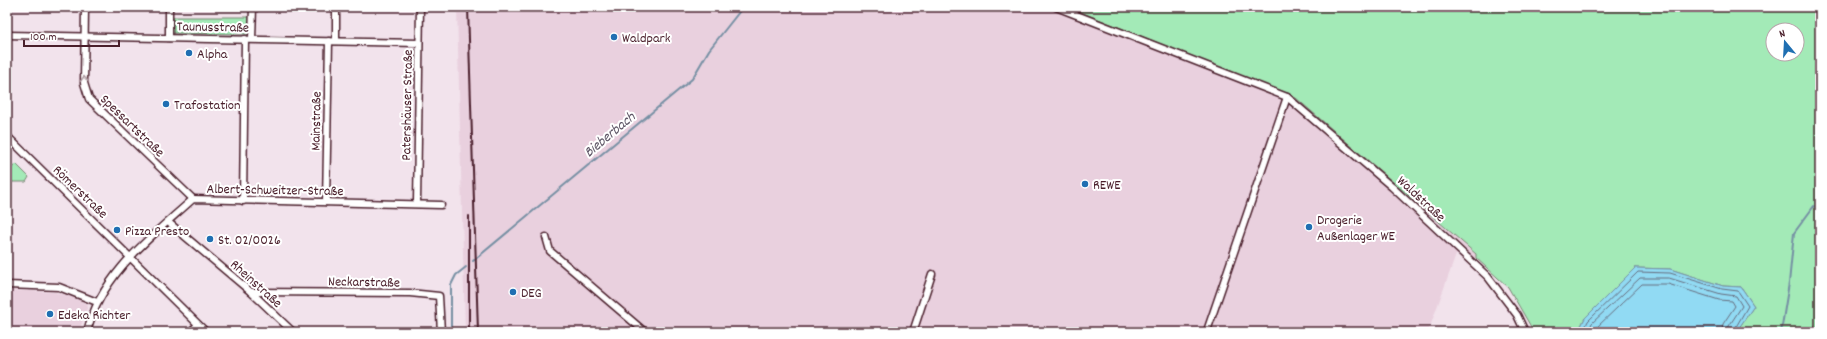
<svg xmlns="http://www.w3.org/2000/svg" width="1827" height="339" font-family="Dekko,sans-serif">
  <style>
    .built { fill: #e9d0de }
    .green { fill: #a3eab7; stroke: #768471; fill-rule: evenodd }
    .water { fill: #91daf3; stroke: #758fa3 }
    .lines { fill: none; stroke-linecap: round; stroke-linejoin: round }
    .shore { stroke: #666a7b; stroke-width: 1 }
    .stream { stroke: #758fa3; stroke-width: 2 }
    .street-casing { stroke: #4a1f2b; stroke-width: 9 }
    .street { stroke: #fff; stroke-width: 6 }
    .rail { stroke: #4a1f2b; stroke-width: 2 }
    .oneway { stroke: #ae9aa0 }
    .poi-dot { fill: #1f6fb2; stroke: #fff; stroke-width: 1.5 }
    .labels { text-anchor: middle; stroke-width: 4; stroke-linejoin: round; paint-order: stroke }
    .street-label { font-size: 14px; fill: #4a1f2b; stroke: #fff }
    .poi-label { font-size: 14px; fill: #4a1f2b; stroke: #fff; text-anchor: start }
    .water-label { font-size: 15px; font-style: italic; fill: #5f5767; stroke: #fff }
  </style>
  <rect width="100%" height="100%" fill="#f2e3ec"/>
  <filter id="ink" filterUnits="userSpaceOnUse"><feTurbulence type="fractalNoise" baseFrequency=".025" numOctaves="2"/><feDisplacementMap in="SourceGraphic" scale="8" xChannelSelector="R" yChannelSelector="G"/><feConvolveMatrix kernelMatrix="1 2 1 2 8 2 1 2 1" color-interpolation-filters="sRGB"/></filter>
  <g filter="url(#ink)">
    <g class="built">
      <polygon points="457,7 1068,7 1296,98 1476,254 1476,258 1456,255 1428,332 465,332"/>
      <polygon points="7,290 54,292 78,298 88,305 79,332 7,332"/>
    </g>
    <g class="green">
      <path d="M 1068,7 L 1820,7 L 1820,332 L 1736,332 L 1754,306 L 1741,287 L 1723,286 L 1670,269 L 1635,268 L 1585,318 L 1578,332 L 1534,332 L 1508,287 L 1476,258 L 1476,254 L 1296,98 ZM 1773,30 L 1797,30 L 1797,54 L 1773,54 Z"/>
      <polygon points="173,17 250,17 250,34 172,33"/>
      <polygon points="16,164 29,177 26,182 7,182 7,172"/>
    </g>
    <polygon class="water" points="1635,268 1670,269 1723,286 1741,287 1754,306 1736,332 1578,332 1585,318"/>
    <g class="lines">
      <g class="shore">
        <polyline points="1583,332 1588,321 1638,272 1670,273 1722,289 1738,291 1748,306 1733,332"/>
        <polyline points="1588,332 1592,323 1640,278 1669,278 1721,294 1736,296 1742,306 1729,326 1728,332"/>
        <polyline points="1595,332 1597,327 1642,284 1668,284 1719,300 1732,301 1735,306 1723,324 1722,332"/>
      </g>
      <g class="stream">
        <polyline points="1816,203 1820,198"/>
        <polyline points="473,261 692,79 709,50 743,7"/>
        <polyline points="451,332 451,285 456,275 466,267"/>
        <polyline points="1781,332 1789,283 1794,233 1814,206"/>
      </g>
      <g class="street-casing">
        <g id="street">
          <polyline points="85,7 84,83 89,99 193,199"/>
          <polyline points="1056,7 1287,97 1392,187 1488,277 1517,315 1525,332"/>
          <polyline points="7,35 419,43"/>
          <polyline points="169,38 169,7"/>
          <polyline points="252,39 253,7"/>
          <polyline points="336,41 336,7"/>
          <polyline points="7,136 206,332"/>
          <polyline points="243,201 245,39"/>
          <polyline points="326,202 329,41"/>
          <polyline points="417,203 420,7"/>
          <polyline points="168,222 251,292 293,332"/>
          <polyline points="546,237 550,251 645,332"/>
          <polyline points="7,285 59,287 97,302"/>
          <polyline points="251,292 410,293 439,296 441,332"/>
          <polyline points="1208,328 1287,97"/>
          <path d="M 87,332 C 101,274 151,237 193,199 L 441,205"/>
          <polyline points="190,332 198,325"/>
          <polyline points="913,332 932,274"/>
        </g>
      </g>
      <use href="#street" class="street"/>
      <g class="rail">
        <polyline points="468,7 478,332"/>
        <polyline points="469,332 469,216"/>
      </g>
    </g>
    <defs><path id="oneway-chevron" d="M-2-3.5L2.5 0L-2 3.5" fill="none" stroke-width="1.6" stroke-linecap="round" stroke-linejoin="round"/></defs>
    <use class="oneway" href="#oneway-chevron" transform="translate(84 79) rotate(-92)"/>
  </g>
  <g class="poi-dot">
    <circle cx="614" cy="37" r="4"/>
    <circle cx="189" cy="53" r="4"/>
    <circle cx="166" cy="104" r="4"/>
    <circle cx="1085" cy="184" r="4"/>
    <circle cx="1309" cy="227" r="4"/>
    <circle cx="117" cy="230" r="4"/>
    <circle cx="210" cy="239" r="4"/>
    <circle cx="513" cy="292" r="4"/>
    <circle cx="50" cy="314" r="4"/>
  </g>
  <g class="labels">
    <g class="street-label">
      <text transform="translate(213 26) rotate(1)" y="5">Taunusstraße</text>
      <text transform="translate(406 105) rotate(-89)" y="5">Patershäuser Straße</text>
      <text transform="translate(315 121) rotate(-89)" y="5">Mainstraße</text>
      <text transform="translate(133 125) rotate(44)" y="5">Spessartstraße</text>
      <text transform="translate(275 189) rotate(1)" y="5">Albert-Schweitzer-Straße</text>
      <text transform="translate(81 191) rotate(44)" y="5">Römerstraße</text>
      <text transform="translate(1422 198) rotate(43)" y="5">Waldstraße</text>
      <text transform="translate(364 281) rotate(1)" y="5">Neckarstraße</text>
      <text transform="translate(257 283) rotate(42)" y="5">Rheinstraße</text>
    </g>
    <g class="poi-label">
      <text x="622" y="42">Waldpark</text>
      <text x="197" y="58">Alpha</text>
      <text x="174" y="109">Trafostation</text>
      <text x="1093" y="189">REWE</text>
      <text x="1317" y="224">Drogerie<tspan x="1317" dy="16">Außenlager WE</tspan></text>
      <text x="125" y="235">Pizza Presto</text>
      <text x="218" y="244">St. 02/0026</text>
      <text x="521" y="297">DEG</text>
      <text x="58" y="319">Edeka Richter</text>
    </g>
    <g class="water-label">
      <text transform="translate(609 134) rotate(-40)" y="5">Bieberbach</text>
    </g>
  </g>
  <rect width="1827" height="339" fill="none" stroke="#fff" stroke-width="24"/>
  <rect x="12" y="12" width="1803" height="315" fill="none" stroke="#4a1f2b" stroke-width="1.5" filter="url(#ink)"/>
  <g transform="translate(1785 42) rotate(342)"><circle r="19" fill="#ffffff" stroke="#b7a5aa"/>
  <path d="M0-3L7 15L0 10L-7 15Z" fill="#1f6fb2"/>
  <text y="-6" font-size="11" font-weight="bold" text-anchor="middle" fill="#4a1f2b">N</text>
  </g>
  <path d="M24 40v6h95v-6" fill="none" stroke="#4a1f2b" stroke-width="2"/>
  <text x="30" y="40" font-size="12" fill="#4a1f2b" stroke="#ffffff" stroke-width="3" paint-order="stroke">100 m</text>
</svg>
